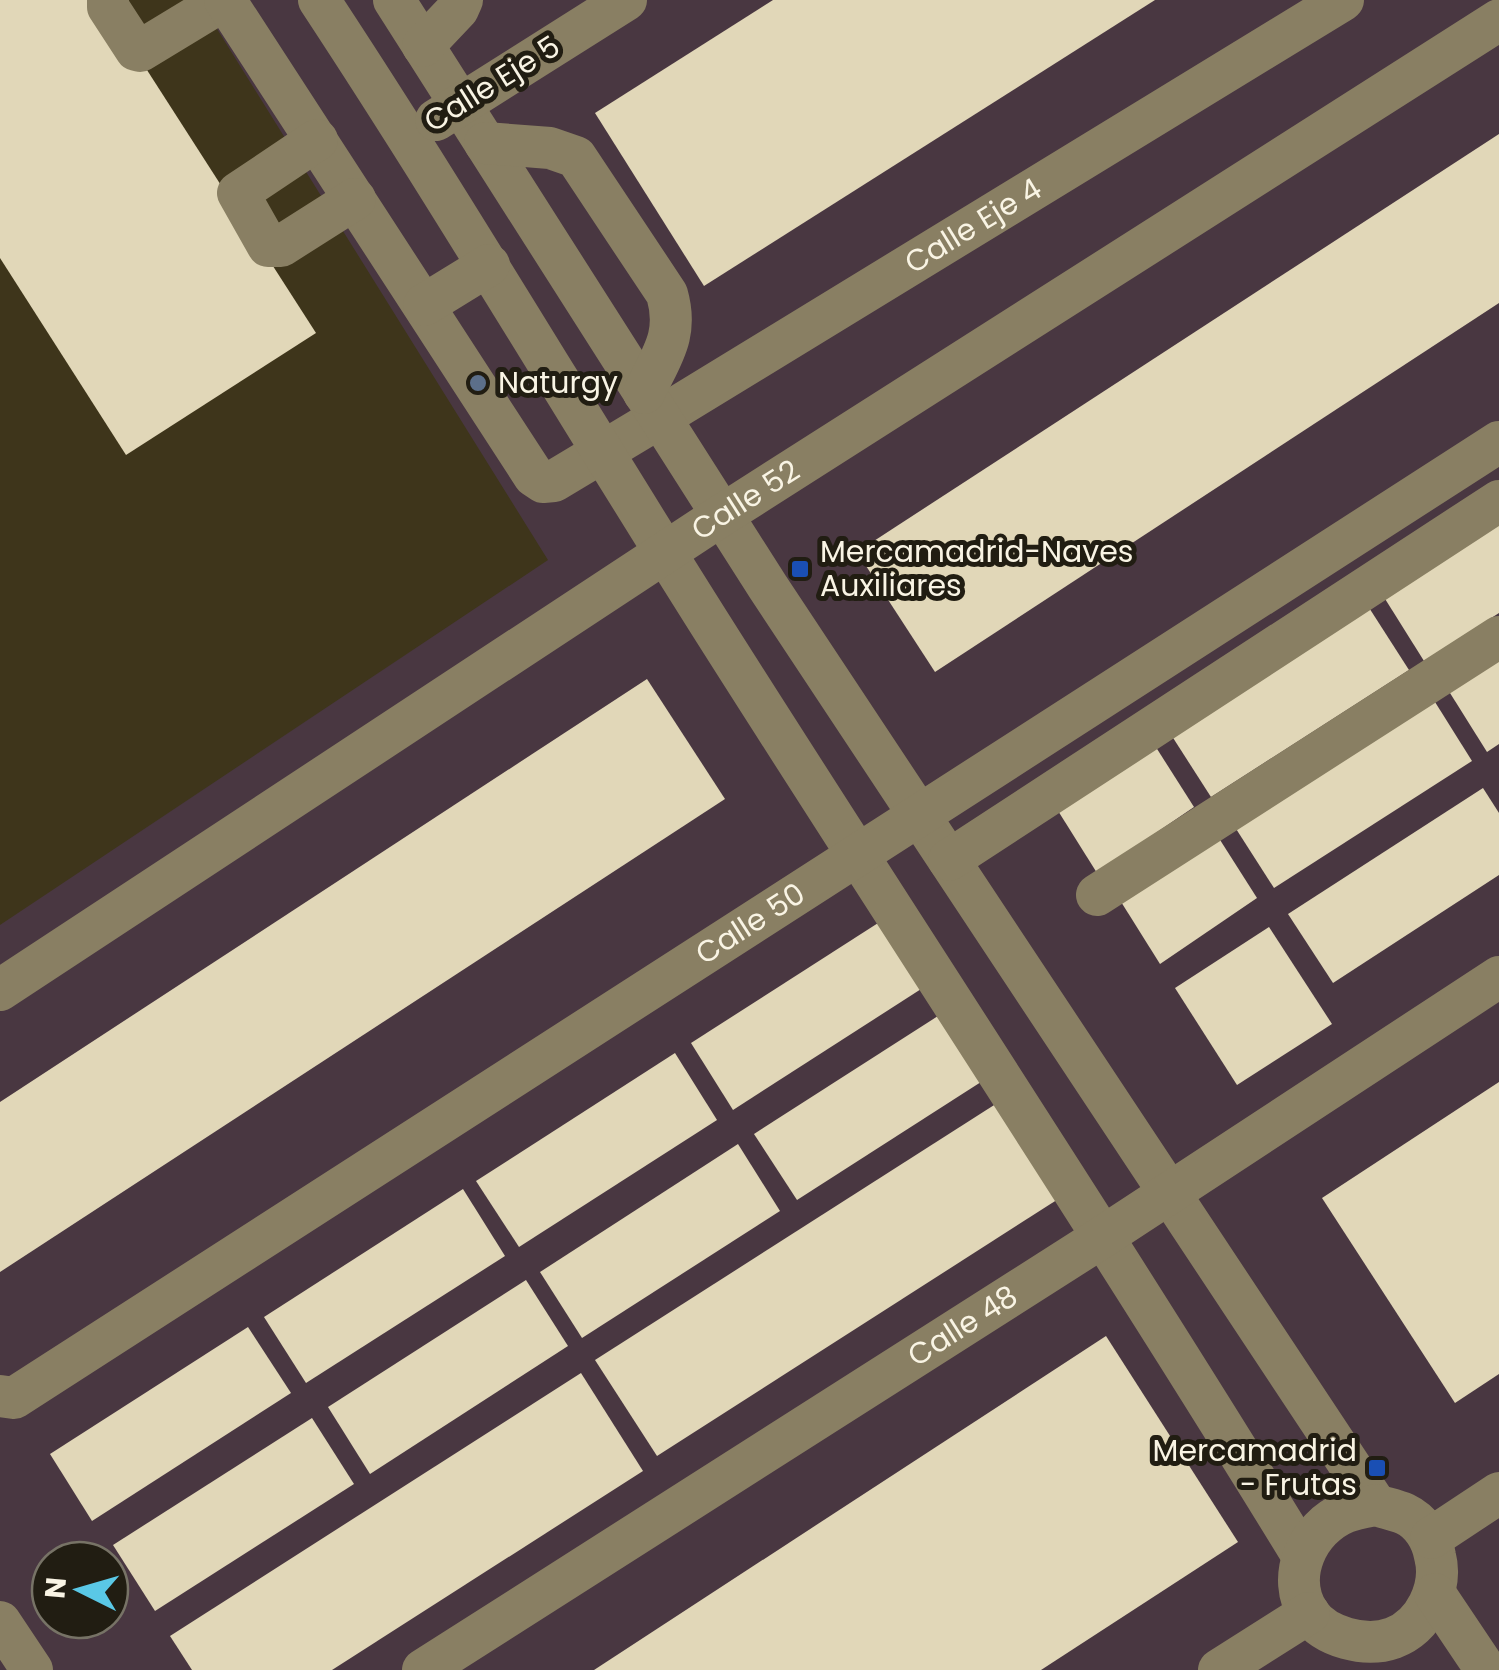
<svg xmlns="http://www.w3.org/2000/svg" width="1499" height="1670" font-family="Poppins,sans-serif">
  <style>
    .commercial { fill: #493741; fill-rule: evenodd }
    .building { fill: #e1d7b8 }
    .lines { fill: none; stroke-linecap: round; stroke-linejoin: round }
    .minor { stroke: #897f63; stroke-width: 42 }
    .service-dot { fill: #5c6f8a; stroke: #211d12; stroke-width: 4 }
    .transit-dot { fill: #1a4fb4; stroke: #211d12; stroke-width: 4 }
    .labels { text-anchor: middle; stroke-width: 10; stroke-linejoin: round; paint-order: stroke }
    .street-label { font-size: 30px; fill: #f9f4e4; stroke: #211d12 }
    .poi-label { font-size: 30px; fill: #f9f4e4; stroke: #211d12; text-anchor: start }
  </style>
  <rect width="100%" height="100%" fill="#3e351b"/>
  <path class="commercial" d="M 199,0 L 1499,0 L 1499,1670 L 0,1670 L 0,925 L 548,560 ZM 50,1560 L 110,1560 L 110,1620 L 50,1620 Z"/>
  <g class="building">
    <polygon points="0,0 102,0 316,333 126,455 0,258"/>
    <polygon points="773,0 1155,0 704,286 595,113"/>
    <polygon points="1499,134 1499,303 935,672 857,552"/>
    <polygon points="1499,519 1499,613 1424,661 1382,594"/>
    <polygon points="1366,603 1409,670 1211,797 1168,730"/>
    <polygon points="1499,650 1499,744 1487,752 1445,685"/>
    <polygon points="647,679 725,799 0,1272 0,1102"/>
    <polygon points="1430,694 1472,761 1274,888 1231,821"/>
    <polygon points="1152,741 1194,807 1097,873 1055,806"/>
    <polygon points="1483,788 1499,813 1499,875 1333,983 1288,914"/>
    <polygon points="1215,832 1257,898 1160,964 1118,897"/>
    <polygon points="889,916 932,982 733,1110 691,1043"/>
    <polygon points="1269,927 1332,1024 1237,1085 1175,988"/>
    <polygon points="952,1007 995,1073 797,1200 754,1134"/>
    <polygon points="675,1053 717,1120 519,1247 476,1181"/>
    <polygon points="1499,1082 1499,1374 1455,1403 1322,1198"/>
    <polygon points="1002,1100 1063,1196 657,1456 595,1360"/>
    <polygon points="738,1144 780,1211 582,1338 540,1272"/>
    <polygon points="463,1189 505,1256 306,1383 264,1317"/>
    <polygon points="526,1280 568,1346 370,1474 328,1407"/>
    <polygon points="248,1327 291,1393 92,1521 50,1454"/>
    <polygon points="1106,1336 1238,1542 1041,1670 594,1670"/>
    <polygon points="581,1373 643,1471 332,1670 192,1670 170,1636"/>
    <polygon points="312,1418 354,1484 155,1611 113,1545"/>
  </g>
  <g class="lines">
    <g class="minor">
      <polyline points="108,0 108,7 136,50 140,51 224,0"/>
      <path id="s1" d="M 225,0 L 534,476 L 543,482 L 554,481 L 659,418 L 1343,0"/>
      <path d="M 319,0 C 458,211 586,429 722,643 C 915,947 1114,1248 1302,1555"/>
      <polyline points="394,0 768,587 1376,1505"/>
      <polyline points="423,46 458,9 462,0"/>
      <polyline points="436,120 626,0"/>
      <polyline points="317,140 238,193 268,246 281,246 355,199"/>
      <path d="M 485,143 L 550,148 L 576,157 L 667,294 C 679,336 661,356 644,393"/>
      <polyline points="424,305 489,265"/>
      <polyline points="949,860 1499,501"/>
      <polyline points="1097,895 1499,637"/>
      <path id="s2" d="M 0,990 L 722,515 L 1499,20"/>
      <path id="s3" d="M 0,1396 L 14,1398 L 1499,442"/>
      <path d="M 1376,1505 C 1385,1508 1396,1510 1405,1514 C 1422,1522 1432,1539 1435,1556 C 1443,1587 1425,1626 1393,1638 C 1365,1648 1325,1637 1309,1614 C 1285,1577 1307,1528 1346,1512 C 1355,1509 1366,1507 1376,1505 Z"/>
      <polyline points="1431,1538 1499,1493"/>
      <polyline points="1435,1594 1486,1670"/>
      <polyline points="0,1622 32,1670"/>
      <path id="s4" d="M 423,1670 L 1104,1236 L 1499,977"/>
      <polyline points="1219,1670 1309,1613"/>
    </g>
  </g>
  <circle class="service-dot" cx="478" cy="383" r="10"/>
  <g class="transit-dot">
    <rect x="790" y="559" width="20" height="20" rx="5"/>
    <rect x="1367" y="1458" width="20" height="20" rx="5"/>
  </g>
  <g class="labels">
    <g class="street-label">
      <text transform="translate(492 84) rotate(-32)" y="10">Calle Eje 5</text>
      <text dy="10" stroke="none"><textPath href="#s1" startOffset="1080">Calle Eje 4</textPath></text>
      <text dy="10" stroke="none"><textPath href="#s2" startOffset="892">Calle 52</textPath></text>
      <text dy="10" stroke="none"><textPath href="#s3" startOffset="890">Calle 50</textPath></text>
      <text dy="10" stroke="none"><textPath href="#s4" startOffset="640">Calle 48</textPath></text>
    </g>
    <g class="poi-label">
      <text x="498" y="393">Naturgy</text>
      <text x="820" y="562">Mercamadrid-Naves<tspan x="820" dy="34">Auxiliares</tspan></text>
      <text x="1357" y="1461" text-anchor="end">Mercamadrid<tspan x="1357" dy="34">- Frutas</tspan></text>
    </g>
  </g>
  <g transform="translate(80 1590) rotate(275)"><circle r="48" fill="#211d12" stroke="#777366" stroke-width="2.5"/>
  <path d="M0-8L18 38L0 25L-18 38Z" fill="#5ac8e6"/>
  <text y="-15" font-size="28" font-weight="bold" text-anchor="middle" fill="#f9f4e4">N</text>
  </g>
</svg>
